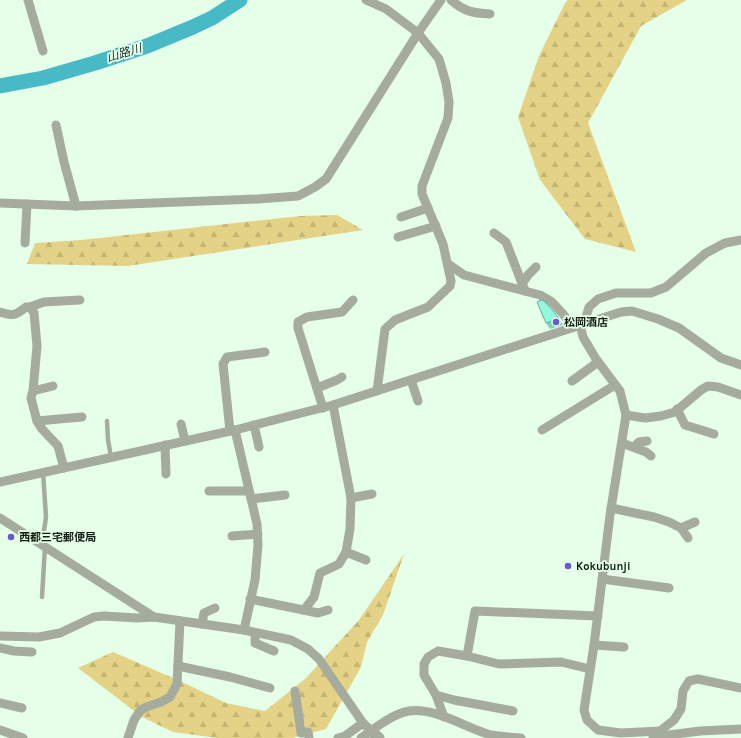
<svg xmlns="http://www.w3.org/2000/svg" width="741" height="738" font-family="Karla,'Noto Sans JP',sans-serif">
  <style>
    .forest { fill: url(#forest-firs) }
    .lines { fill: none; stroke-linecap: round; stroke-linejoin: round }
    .river { stroke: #47bac5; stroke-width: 15 }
    .service { stroke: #a6ac9d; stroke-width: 4.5 }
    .minor { stroke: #a6ac9d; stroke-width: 9 }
    .tertiary { stroke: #a6ac9d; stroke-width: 11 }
    .wall { fill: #7ed6c1 }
    .building { fill: #92f9e0; stroke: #66ae9d }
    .poi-dot { fill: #655ad3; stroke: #e5ffe9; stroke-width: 1.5 }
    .labels { text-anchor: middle; stroke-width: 3.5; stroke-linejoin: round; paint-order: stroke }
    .poi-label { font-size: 11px; font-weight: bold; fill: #121e14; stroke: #e5ffe9; text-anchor: start }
    .water-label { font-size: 12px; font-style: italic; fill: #192e2f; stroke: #e5ffe9 }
  </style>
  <defs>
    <pattern id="forest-firs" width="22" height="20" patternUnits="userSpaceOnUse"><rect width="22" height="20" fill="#e4d386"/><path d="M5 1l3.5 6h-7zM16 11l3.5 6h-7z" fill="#c3b573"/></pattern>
  </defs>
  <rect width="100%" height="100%" fill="#e5ffe9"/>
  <g class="forest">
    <polygon points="568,0 687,0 641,26 588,123 636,252 585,239 540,180 518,117 539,56 565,3"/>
    <polygon points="337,215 363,230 128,266 27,264 35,243 81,240 300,216"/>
    <polygon points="404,554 383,615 367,642 361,667 326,729 292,738 217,738 173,732 142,717 78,668 113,652 180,681 226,703 265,711 305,679 359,620"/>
  </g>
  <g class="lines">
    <polyline class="river" points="0,86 43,78 95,63 147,46 193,27 212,18 240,0"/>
    <g class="service">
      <polyline points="107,421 108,440 111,457"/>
      <polyline points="41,544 44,531 46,517 43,472"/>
      <polyline points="42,597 45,547"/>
    </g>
    <g class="minor">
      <polyline points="28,0 43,51"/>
      <polyline points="366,0 386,9 418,33 439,59 446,83 449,102 448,118 422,186 422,194 443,244 451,281 450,286 428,307 395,320 385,329 377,391"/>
      <path d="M 451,0 C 465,12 473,13 490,14"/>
      <polyline points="56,125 64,162 76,206"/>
      <polyline points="0,203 76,206 258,199 298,196 315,187 326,179 418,33 441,0"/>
      <polyline points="401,217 428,208"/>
      <polyline points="494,233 506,242 525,291"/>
      <polyline points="398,237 436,226"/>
      <polyline points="25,243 27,204"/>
      <polyline points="448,264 464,275 540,295 552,302 563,314 573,327"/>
      <polyline points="522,284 528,275 536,267"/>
      <polyline points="30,307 44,302 80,300"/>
      <path d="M 0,312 C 13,316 15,316 26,307 L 30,307 L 34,313 L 37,346 L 33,391 L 31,398 L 37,421 L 42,429 L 58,446 L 64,468"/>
      <polyline points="584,324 589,307 598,299 616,293 651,293 666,287 706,253 725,243 741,240"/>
      <polyline points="580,325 583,337 596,359 620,391 626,415 610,515 594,645 584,710 587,720 598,730 621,733 660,731 674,720 681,709 683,691 689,681 698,679 741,688"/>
      <polyline points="411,380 418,401"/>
      <polyline points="572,381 598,362"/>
      <polyline points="317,388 337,380 342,377"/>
      <polyline points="33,391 53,386"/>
      <polyline points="323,408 298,328 298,322 307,317 342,312 353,300"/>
      <polyline points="677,409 685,425 714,434"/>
      <polyline points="626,415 645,418 661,416 675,412 701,390 708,386 718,387 741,395"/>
      <polyline points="37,421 82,417"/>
      <polyline points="181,424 185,441"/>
      <polyline points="254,425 259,447"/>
      <polyline points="235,430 257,524 258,545 255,580 244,630"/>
      <polyline points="542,430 615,385"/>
      <polyline points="230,431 223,364 227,357 265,352"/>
      <polyline points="622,443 646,452 651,456"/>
      <polyline points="165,445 166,474"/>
      <polyline points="634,447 639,442 647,441"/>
      <polyline points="0,482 235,430 333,405 621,312 632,311 658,319 679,328 721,358 741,365"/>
      <polyline points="209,491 249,491"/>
      <polyline points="351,498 372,494"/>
      <polyline points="251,499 285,495"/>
      <polyline points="611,508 654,517 669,522 681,528 688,538"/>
      <polyline points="0,518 154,617"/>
      <polyline points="681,528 695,522"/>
      <polyline points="232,536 258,534"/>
      <polyline points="346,552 366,560"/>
      <polyline points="602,579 669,588"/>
      <polyline points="250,599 318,613 328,610"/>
      <polyline points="304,610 314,597 320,573 339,564 346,552 350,529 351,498 333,405"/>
      <polyline points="202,624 204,613 215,608"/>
      <polyline points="255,633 255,643 274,651"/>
      <polyline points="0,636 39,637 60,633 94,617 104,616 137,618 154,617 244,630 291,640 308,649 319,659 363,723 371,731"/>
      <polyline points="594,645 624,647"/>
      <polyline points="0,648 14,651 32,652"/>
      <polyline points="178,666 230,677 270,688"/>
      <polyline points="590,669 561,662 499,664 467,656 475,611 598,616"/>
      <polyline points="295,691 301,733 308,732 309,738"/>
      <polyline points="436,695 454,700 513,711"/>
      <polyline points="0,703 22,708"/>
      <polyline points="444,717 436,695 424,675 424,664 428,657 438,651 467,656"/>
      <polyline points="0,730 23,738"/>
      <polyline points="653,737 700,731 741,729"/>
      <polyline points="128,738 134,720 140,711 146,707 161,702 170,697 177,684 180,621"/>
      <polyline points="338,738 345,736 363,723"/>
      <path d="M 361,738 C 375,728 392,714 409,711 C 435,707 466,728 491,735 C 500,737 511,737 521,738"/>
    </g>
    <polyline class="tertiary" points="371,731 379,738"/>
  </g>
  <polygon class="wall" points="554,312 563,325 550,329 546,323"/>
  <polygon class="building" points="542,300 544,301 554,312 559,319 546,323 537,302"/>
  <g class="poi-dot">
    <circle cx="556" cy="322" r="4"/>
    <circle cx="11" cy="537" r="4"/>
    <circle cx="568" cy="566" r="4"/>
  </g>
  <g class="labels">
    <g class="poi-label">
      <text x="564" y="326">松岡酒店</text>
      <text x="19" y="541">西都三宅郵便局</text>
      <text x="576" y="570">Kokubunji</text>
    </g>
    <g class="water-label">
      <text transform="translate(124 53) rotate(-17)" y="4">山路川</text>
    </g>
  </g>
</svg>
